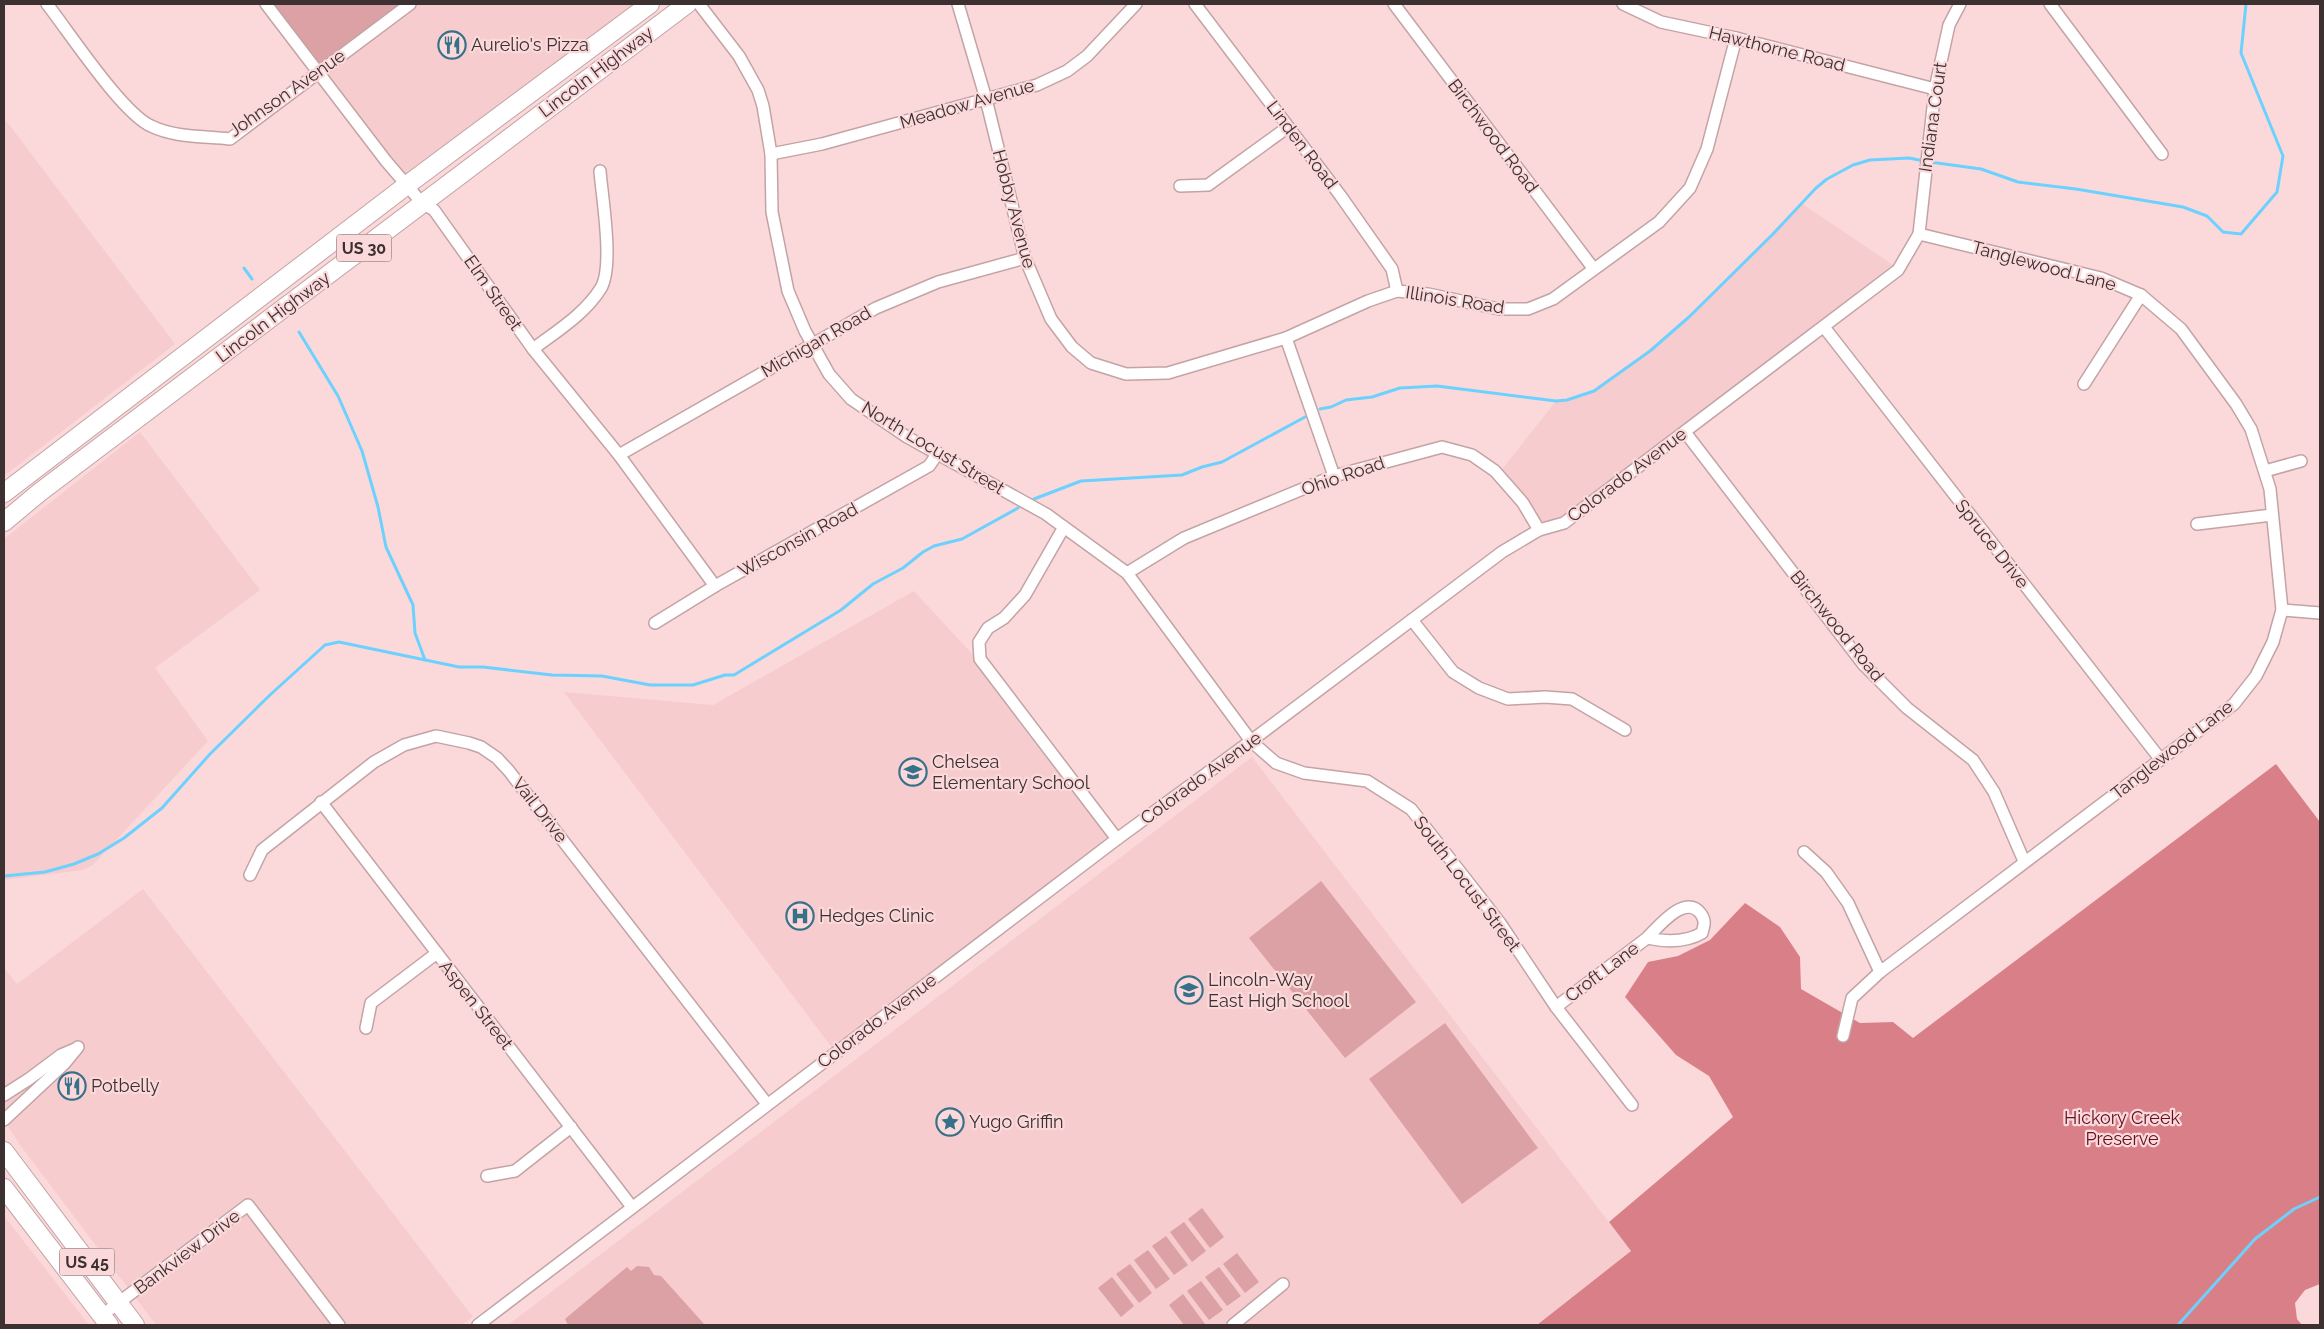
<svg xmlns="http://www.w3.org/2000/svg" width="2324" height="1329" font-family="Raleway,sans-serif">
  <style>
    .built { fill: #f6ccce }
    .green { fill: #dca1a5 }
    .forest { fill: #d97f88 }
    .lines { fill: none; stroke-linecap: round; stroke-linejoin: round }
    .stream { stroke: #6dd1fd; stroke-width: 3 }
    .street-casing { stroke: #c3a3a5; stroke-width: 14 }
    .primary-casing { stroke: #c3a3a5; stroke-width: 20 }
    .street { stroke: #fff; stroke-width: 11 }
    .primary { stroke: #fff; stroke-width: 18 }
    .labels { text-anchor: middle; stroke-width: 4.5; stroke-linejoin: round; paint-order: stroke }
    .shield { fill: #fbd9db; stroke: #766363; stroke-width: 1 }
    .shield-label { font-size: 16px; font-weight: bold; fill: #3d3030 }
    .poi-label { font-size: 18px; fill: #3d3030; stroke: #fbd9db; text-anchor: start }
    .street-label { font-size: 18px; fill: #3d3030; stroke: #fbd9db }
    .park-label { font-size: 18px; fill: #610f21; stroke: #fbd9db }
  </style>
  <rect width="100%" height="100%" fill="#fbd9db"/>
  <g class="built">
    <polygon points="416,4 643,4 408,181 324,73"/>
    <polygon points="4,118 175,344 4,476"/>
    <polygon points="1801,203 1896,267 1563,521 1534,529 1496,477 1556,401 1567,400 1594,391 1650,351 1689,317"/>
    <polygon points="140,432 260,590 155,668 208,741 93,865 83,870 4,880 4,539"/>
    <polygon points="914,591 975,657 1113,839 833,1049 564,692 713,705"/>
    <polygon points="1252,757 1631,1251 1537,1325 508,1325"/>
    <polygon points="143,889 473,1317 461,1325 156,1325 20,1145 4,1120 4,968 17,984"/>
    <polygon points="4,1216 51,1276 89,1325 4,1325"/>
  </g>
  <g class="green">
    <polygon points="271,4 404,4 319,68"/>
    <polygon points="1321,881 1416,1002 1345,1058 1249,938"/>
    <polygon points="1445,1023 1538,1148 1462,1204 1369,1079"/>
    <polygon points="1202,1208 1224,1237 1210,1248 1188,1219"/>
    <polygon points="1184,1222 1206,1251 1192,1262 1170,1232"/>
    <polygon points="1166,1236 1188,1265 1174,1275 1152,1246"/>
    <polygon points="1148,1250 1170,1279 1156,1289 1134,1260"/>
    <polygon points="1237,1253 1259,1282 1245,1293 1223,1264"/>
    <polygon points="1130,1264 1152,1293 1139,1303 1116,1274"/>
    <polygon points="637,1266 649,1267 654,1275 661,1276 705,1325 568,1325 565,1319 627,1267 631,1271"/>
    <polygon points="1219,1267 1241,1296 1227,1306 1205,1277"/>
    <polygon points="1112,1277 1134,1306 1121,1317 1098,1288"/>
    <polygon points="1201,1281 1223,1310 1209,1320 1187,1291"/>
    <polygon points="1183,1294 1205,1324 1203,1325 1184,1325 1169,1305"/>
  </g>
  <polygon class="forest" points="2276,764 2320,822 2320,1284 2305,1290 2295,1303 2297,1319 2302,1325 1537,1325 1631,1251 1609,1222 1733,1117 1709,1076 1676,1055 1625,997 1648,962 1678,956 1710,940 1745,903 1780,927 1800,957 1801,989 1860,1023 1893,1022 1913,1038"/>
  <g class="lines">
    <g class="stream">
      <polyline points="1930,162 1981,169 2018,182 2076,189 2183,207 2207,216 2223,232 2241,234 2277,192 2283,156 2241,53 2246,4"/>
      <polyline points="244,268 252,279"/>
      <polyline points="299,332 338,396 362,451 378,507 386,547 413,605 415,633 425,660"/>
      <polyline points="1320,409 1331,407 1346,400 1372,397 1400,388 1437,386 1556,401 1567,400 1594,391 1650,351 1689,317 1773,234 1816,188 1827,179 1853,165 1870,160 1909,158 1924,161"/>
      <polyline points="1034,499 1081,481 1182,475 1202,467 1222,462 1305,417"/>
      <polyline points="4,876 45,872 74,864 98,854 124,838 162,808 210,754 271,694 325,645 339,642 459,667 483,667 552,675 602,676 650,685 693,685 725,675 734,675 841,610 873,584 903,568 923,552 934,546 962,539 1018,508"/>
      <polyline points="2178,1325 2255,1239 2294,1209 2320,1197"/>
    </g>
    <g class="street-casing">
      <g id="street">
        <path d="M 47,4 C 69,32 122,113 151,126 C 176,138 204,136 230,139 L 410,4"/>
        <polyline points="266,4 386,161 422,203 434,210 533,349 619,455 715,586"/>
        <polyline points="699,4 739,56 758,90 763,106 771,154 772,212 788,291 805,331 829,374 851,399 907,437 1046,514 1127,573 1251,741 1276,763 1304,773 1367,781 1411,809 1500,923 1556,1007 1632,1105"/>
        <polyline points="958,4 986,99 1025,258 1051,319 1072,347 1091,363 1126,374 1168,373 1286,338 1368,301 1397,291 1428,294 1499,309 1528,309 1553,299 1659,222 1690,188 1707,149 1736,38"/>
        <polyline points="1195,4 1340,195 1392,269 1397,291"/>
        <polyline points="1394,4 1593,268"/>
        <polyline points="1623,4 1661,22 1736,38 1935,89"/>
        <polyline points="2050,4 2162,154"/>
        <polyline points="771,154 822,144 1037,85 1067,71 1087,56 1136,4"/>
        <polyline points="1180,186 1208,185 1288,127"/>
        <polyline points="1824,327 2161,760"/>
        <polyline points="1286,338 1334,476"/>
        <path d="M 533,349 C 557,331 585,314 601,288 C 614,266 602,197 600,171"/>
        <polyline points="2084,384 2141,295"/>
        <polyline points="1685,432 1863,664 1907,708 1973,760 1994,792 2024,861"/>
        <polyline points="619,455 876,308 938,282 1025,258"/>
        <polyline points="2265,471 2301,461"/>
        <polyline points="2197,524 2272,515"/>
        <polyline points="1064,527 1025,595 1004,618 988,628 979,642 980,659 1117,839"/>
        <polyline points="1127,573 1184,538 1334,476 1442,447 1472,455 1495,471 1523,503 1539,530"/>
        <polyline points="2282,610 2320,613"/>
        <polyline points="1412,620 1453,672 1479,688 1508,699 1545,697 1572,699 1625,730"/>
        <polyline points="655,623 715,586 929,466 938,453"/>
        <polyline points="321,802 632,1207"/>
        <polyline points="1804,852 1826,872 1848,903 1880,972"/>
        <polyline points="250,875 262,850 374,762 404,745 436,736 469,743 481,747 497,758 509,771 767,1104"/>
        <path d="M 1556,1007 L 1647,938 C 1666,942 1685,943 1702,933 C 1704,926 1706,921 1701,914 C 1686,892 1658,927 1647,938"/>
        <polyline points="366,1028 371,1003 437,953"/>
        <polyline points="1843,1036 1852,998 1880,972 2234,704 2256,676 2273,642 2282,610 2270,489 2251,429 2236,404 2181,329 2141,295 2101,278 1919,234"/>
        <polyline points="4,1095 29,1079 61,1055 75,1049"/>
        <polyline points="4,1120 64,1064 78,1047"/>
        <polyline points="487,1176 515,1171 571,1127"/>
        <polyline points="101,1316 248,1205 339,1325"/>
        <polyline points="478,1325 1117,839 1251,741 1502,552 1539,530 1564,523 1898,270 1919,234 1935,89 1949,25 1960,4"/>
        <polyline points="1233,1325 1283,1284"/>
      </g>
    </g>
    <g class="primary-casing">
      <g id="primary">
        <polyline points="4,493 407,185 650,4"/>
        <polyline points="4,522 40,492 687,4"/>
        <polyline points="4,1151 135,1325"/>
        <polyline points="4,1188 109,1325"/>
      </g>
    </g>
    <use href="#street" class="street"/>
    <use href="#primary" class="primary"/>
  </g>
  <defs>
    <g id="restaurant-ring" transform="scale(1.4375)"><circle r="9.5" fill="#fbd9db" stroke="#367089" stroke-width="1.5"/><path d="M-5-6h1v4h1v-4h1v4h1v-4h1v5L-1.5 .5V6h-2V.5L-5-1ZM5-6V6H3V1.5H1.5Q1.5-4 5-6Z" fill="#367089"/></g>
    <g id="school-ring" transform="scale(1.4375)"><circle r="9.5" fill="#fbd9db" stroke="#367089" stroke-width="1.5"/><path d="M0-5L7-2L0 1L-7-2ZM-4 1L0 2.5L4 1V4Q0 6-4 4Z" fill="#367089"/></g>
    <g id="hospital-ring" transform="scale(1.4375)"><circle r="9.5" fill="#fbd9db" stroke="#367089" stroke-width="1.5"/><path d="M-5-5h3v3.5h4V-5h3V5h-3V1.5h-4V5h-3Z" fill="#367089"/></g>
    <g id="sight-ring" transform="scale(1.4375)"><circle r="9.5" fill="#fbd9db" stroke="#367089" stroke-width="1.5"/><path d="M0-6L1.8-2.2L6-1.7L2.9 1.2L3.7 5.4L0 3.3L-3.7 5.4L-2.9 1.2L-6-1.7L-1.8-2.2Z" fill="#367089"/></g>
  </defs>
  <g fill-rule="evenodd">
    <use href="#restaurant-ring" x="452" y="45"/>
    <use href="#school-ring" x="913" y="772"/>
    <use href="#hospital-ring" x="800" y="916"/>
    <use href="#school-ring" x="1189" y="990"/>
    <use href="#restaurant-ring" x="72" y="1086"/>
    <use href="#sight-ring" x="950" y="1122"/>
  </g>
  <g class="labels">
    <g class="shield">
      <rect x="336.5" y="234.5" width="55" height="27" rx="4"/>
      <rect x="59.5" y="1248.5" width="55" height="27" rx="4"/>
    </g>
    <g class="shield-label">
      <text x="364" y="254">US 30</text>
      <text x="87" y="1268">US 45</text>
    </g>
    <g class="poi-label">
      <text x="471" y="51">Aurelio's Pizza</text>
      <text x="932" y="768">Chelsea<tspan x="932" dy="21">Elementary School</tspan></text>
      <text x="819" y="922">Hedges Clinic</text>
      <text x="1208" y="986">Lincoln-Way<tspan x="1208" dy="21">East High School</tspan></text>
      <text x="91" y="1092">Potbelly</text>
      <text x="969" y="1128">Yugo Griffin</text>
    </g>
    <g class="street-label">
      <text transform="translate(1777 49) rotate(14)" y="6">Hawthorne Road</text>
      <text transform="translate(596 72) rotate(-37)" y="6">Lincoln Highway</text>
      <text transform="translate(287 93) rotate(-35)" y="6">Johnson Avenue</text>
      <text transform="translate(967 104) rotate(-16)" y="6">Meadow Avenue</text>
      <text transform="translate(1933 117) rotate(-82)" y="6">Indiana Court</text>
      <text transform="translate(1493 136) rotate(53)" y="6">Birchwood Road</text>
      <text transform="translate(1302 145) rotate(53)" y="6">Linden Road</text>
      <text transform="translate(1014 209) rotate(75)" y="6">Hobby Avenue</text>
      <text transform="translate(2044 266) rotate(15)" y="6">Tanglewood Lane</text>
      <text transform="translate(493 293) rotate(55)" y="6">Elm Street</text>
      <text transform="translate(1455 300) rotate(9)" y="6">Illinois Road</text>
      <text transform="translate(273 317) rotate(-37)" y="6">Lincoln Highway</text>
      <text transform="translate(816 342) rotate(-30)" y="6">Michigan Road</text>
      <text transform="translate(933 448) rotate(31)" y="6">North Locust Street</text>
      <text transform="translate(1627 475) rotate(-37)" y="6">Colorado Avenue</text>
      <text transform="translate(1343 476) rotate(-19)" y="6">Ohio Road</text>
      <text transform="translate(798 540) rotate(-29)" y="6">Wisconsin Road</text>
      <text transform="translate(1992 544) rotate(52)" y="6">Spruce Drive</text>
      <text transform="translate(1837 626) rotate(51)" y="6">Birchwood Road</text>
      <text transform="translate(2172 750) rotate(-38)" y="6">Tanglewood Lane</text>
      <text transform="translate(1201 778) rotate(-36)" y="6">Colorado Avenue</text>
      <text transform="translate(540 810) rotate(52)" y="6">Vail Drive</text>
      <text transform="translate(1467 884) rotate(53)" y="6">South Locust Street</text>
      <text transform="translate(1602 972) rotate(-37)" y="6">Croft Lane</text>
      <text transform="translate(476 1005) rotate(52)" y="6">Aspen Street</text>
      <text transform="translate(877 1021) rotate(-37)" y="6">Colorado Avenue</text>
      <text transform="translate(187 1252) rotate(-37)" y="6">Bankview Drive</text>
    </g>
    <g class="park-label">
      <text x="2122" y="1124">Hickory Creek<tspan x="2122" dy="21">Preserve</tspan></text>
    </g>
  </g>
  <rect width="2324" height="1329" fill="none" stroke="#3d3030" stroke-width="10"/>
</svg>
